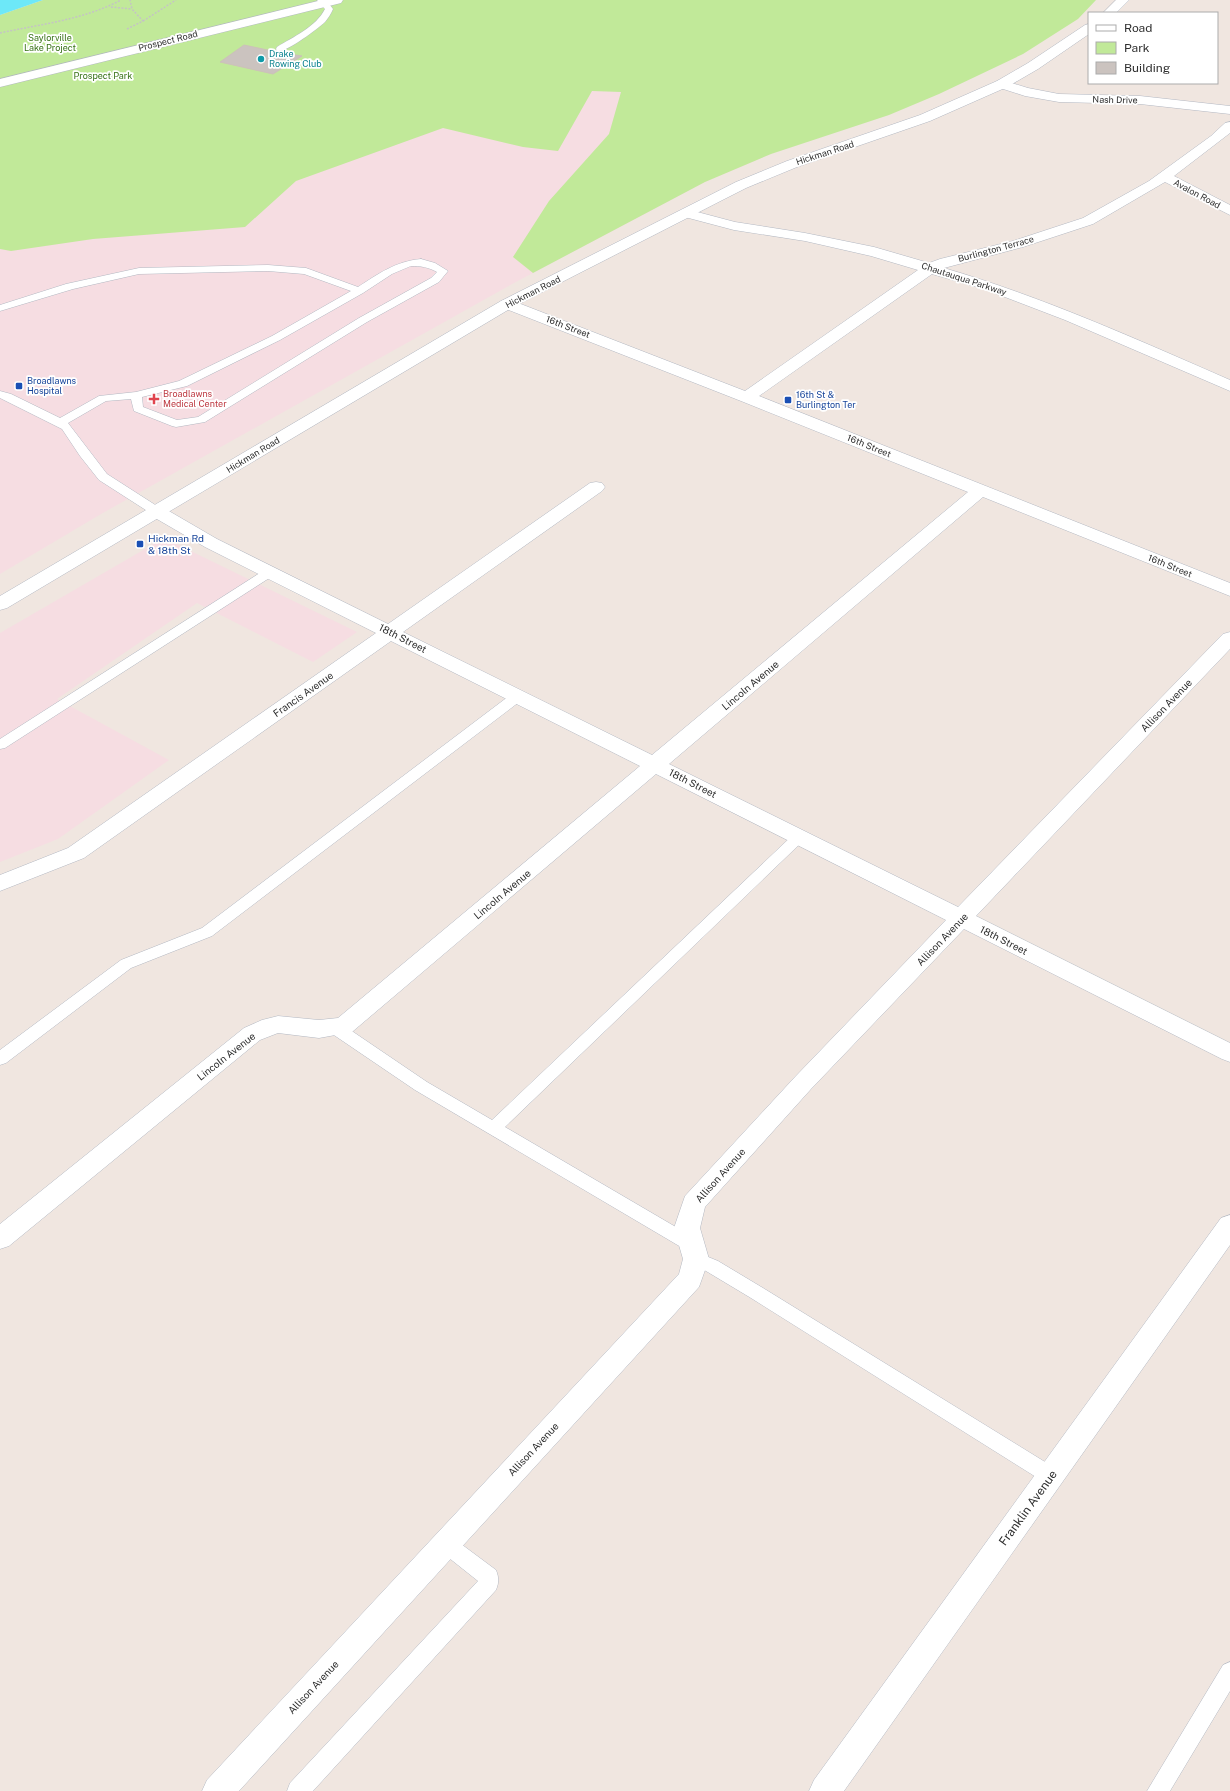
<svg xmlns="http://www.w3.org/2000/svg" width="1230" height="1791" font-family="'Public Sans',sans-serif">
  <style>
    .medical { fill: #f6dde2 }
    .green { fill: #c1e999 }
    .water { fill: #6de8f8 }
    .building { fill: #cbc3bf; stroke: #ccc2b8 }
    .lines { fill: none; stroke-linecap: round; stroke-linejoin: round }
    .service-casing { stroke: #b3b8c2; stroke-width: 1 }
    .minor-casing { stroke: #b3b8c2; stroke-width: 1 }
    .secondary-casing { stroke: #b3b8c2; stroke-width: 1 }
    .path { stroke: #c4c4c4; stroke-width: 1.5; stroke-dasharray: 2 1.5; stroke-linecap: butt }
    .service { fill: #fff; fill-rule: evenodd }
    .minor { fill: #fff; fill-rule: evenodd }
    .secondary { fill: #fff; fill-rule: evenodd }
    .culture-dot { fill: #0f9aa8; stroke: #fff; stroke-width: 1.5 }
    .transit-dot { fill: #1a4fb4; stroke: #fff; stroke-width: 1.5 }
    .health-dot { fill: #e0444e; stroke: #fff; stroke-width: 1.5 }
    .labels { text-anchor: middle; stroke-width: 3.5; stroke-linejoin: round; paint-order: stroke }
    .far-park-label { font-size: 9px; fill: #377216; stroke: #fff }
    .far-street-label { font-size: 9px; fill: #2e2e2e; stroke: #fff }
    .far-culture-label { font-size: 9px; fill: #0d838f; stroke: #fff; text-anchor: start }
    .far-transit-label { font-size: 9px; fill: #164399; stroke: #fff; text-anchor: start }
    .far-health-label { font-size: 9px; fill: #be3a42; stroke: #fff; text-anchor: start }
    .transit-label { font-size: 10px; fill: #164399; stroke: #fff; text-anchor: start }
    .street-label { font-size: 10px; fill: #2e2e2e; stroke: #fff }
    .near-street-label { font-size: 12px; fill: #2e2e2e; stroke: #fff }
  </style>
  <rect width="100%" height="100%" fill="#f0e6e0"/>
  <g class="medical">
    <polygon points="446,0 771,154 705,182 514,283 101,514 0,574 0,144"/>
    <polygon points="164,538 357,632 313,662 197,603 57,699 169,760 58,839 0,862 0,633"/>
  </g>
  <polygon class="green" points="43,0 1096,0 1078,19 1023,54 939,94 889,115 771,154 705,182 533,273 513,257 549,201 609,134 621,92 592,91 558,151 523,147 443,128 296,181 245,227 93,239 11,251 0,249 0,15"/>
  <polygon class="water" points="0,0 43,0 0,15"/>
  <polygon class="building" points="244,45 277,52 302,56 273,74 220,62"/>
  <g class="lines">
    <g class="service-casing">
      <g id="service">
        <path d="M 317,0 L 326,0 L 333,9 C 331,14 328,18 325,22 C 317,29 286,53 277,51 L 276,49 L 277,47 C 293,37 316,27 325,9 Z"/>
        <path d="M 421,259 L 435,263 L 448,271 L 439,282 L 367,322 L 205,422 L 176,427 L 172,426 L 134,411 L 131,399 L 106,401 L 68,423 L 107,474 L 160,508 L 162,511 L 160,514 L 152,514 L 99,480 L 80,456 L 62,429 L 0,398 L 0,391 L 11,394 L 60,418 L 99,396 L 136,392 L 179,381 L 272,336 L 351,291 L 304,274 L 268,271 L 139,274 L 73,289 L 0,311 L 0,305 L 66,284 L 139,268 L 268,265 L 306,268 L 358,287 C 378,274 396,261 421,259 ZM 411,266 C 421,266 428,267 437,272 L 431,278 L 359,318 L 198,417 L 177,420 L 143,407 L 142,397 L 187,386 L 280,340 L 363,293 L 392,274 Z"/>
        <polygon points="270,568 274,569 276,572 274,575 5,748 0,749 0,739 266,569"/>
        <polygon points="518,692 523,693 525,696 523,699 212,936 131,968 6,1063 0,1065 0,1050 121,960 202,928 513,693"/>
        <polygon points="799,832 804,834 806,837 804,840 505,1127 698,1240 701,1245 698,1250 692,1252 686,1250 415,1090 328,1031 326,1027 328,1023 334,1021 340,1023 427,1082 492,1120 794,834"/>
        <polygon points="696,1252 718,1261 763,1288 1058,1470 1061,1476 1058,1482 1051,1485 1044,1482 751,1298 706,1271 690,1264 687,1259 690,1254"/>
        <path d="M 446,1535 L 453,1538 L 496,1570 C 499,1578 499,1582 496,1590 L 313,1791 L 287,1791 L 290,1783 L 478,1581 L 439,1550 L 436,1544 L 439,1538 Z"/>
        <polygon points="1230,1662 1230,1691 1170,1791 1147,1791 1223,1665"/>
      </g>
    </g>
    <g class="minor-casing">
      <g id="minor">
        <polygon points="322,0 343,0 341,3 0,87 0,79"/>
        <polygon points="1002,80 1028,88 1059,94 1140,96 1230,106 1230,114 1140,104 1059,102 1025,96 997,87 995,84 997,81"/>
        <path d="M 1230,122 L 1230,133 L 1174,176 L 1230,205 L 1230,215 L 1165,182 L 1093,224 L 1023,247 L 944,268 C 1043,297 1136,339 1230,380 L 1230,391 L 1065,320 L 984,289 L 932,274 L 759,396 L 1230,583 L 1230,596 L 983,497 L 669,764 L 958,907 L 1223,634 L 1230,632 L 1230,649 L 976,916 L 1230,1043 L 1230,1062 L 1222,1059 L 964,929 L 811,1089 L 705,1207 L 700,1228 L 709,1259 L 699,1287 L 239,1791 L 202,1791 L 207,1780 L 679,1274 L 683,1259 L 674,1228 L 685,1196 L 795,1077 L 946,920 L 656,774 L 352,1032 L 319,1038 L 278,1033 L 260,1040 L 9,1246 L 0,1249 L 0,1224 L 244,1028 L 262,1020 L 278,1016 L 319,1020 L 338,1018 L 640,766 L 391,641 L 84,858 L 0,891 L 0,875 L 68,848 L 376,633 L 205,547 L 150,515 L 147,511 L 150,507 L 156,506 L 162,507 L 217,539 L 388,624 L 590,483 L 596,482 L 602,483 L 605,487 L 602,491 L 403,632 L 652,755 L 968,492 L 741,401 L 501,307 L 499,304 L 501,301 L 507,299 L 513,301 L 745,391 L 918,270 L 871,256 L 805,241 L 734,230 L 681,216 L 679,213 L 681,210 L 686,209 L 735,222 L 805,233 L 874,247 L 929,263 L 940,259 L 1013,241 L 1083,218 L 1149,181 L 1211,136 L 1225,123 Z"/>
        <polygon points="1230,1215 1230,1245 844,1791 809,1791 814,1780 1221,1218"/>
      </g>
    </g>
    <g class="secondary-casing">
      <g id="secondary">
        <polygon points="1116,0 1129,0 1116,13 1103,13"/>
        <polygon points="1089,24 1089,34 1038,69 1007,87 930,121 797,167 746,188 513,307 7,608 0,610 0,596 501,301 736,182 787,161 920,115 997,81 1028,63 1085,25"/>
      </g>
    </g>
    <g class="path">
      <polyline points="111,7 132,9"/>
      <polyline points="143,21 176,0"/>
      <polyline points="127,29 143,21 132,9 130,0"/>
      <path d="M 0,33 C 41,24 83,20 121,0"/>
    </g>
    <use href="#service" class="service"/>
    <use href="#minor" class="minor"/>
    <use href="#secondary" class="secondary"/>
  </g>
  <circle class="culture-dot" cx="261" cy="59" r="4"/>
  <g class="transit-dot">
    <rect x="15" y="382" width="8" height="8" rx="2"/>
    <rect x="784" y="396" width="8" height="8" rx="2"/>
    <rect x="136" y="540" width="8" height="8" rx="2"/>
  </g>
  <path class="health-dot" d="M152 393h4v4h4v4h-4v4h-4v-4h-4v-4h4z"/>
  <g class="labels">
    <g class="far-park-label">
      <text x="50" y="41">Saylorville<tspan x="50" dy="10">Lake Project</tspan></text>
      <text x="103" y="79">Prospect Park</text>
    </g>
    <g class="far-street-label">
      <text transform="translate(168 41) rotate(-14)" y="3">Prospect Road</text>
      <text transform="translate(1115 100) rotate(1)" y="3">Nash Drive</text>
      <text transform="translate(825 153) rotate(-18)" y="3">Hickman Road</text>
      <text transform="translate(1197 194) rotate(28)" y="3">Avalon Road</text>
      <text transform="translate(996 249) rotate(-15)" y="3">Burlington Terrace</text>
      <text transform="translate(964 279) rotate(18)" y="3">Chautauqua Parkway</text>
      <text transform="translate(533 292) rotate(-27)" y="3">Hickman Road</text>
      <text transform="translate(568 327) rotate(21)" y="3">16th Street</text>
      <text transform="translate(869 446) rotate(22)" y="3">16th Street</text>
      <text transform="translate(253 455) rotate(-31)" y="3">Hickman Road</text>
      <text transform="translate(1170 566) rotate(22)" y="3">16th Street</text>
    </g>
    <g class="far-culture-label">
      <text x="269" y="57">Drake<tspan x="269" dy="10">Rowing Club</tspan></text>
    </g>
    <g class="far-transit-label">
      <text x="27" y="384">Broadlawns<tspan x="27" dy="10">Hospital</tspan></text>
      <text x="796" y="398">16th St &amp;<tspan x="796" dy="10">Burlington Ter</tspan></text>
    </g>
    <g class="far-health-label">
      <text x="163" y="397">Broadlawns<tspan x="163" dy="10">Medical Center</tspan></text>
    </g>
    <g class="transit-label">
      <text x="148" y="542">Hickman Rd<tspan x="148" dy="12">&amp; 18th St</tspan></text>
    </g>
    <g class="street-label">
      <text transform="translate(403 638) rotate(27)" y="4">18th Street</text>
      <text transform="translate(750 685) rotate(-40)" y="4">Lincoln Avenue</text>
      <text transform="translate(303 694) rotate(-35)" y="4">Francis Avenue</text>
      <text transform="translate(1166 705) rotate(-46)" y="4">Allison Avenue</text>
      <text transform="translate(693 783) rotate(27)" y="4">18th Street</text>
      <text transform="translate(502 894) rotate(-40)" y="4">Lincoln Avenue</text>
      <text transform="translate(942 939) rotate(-46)" y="4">Allison Avenue</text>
      <text transform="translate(1004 940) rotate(27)" y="4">18th Street</text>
      <text transform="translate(226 1056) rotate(-38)" y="4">Lincoln Avenue</text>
      <text transform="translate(720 1175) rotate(-48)" y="4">Allison Avenue</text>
      <text transform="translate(533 1449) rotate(-47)" y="4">Allison Avenue</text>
      <text transform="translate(313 1687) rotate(-47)" y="4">Allison Avenue</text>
    </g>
    <g class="near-street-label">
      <text transform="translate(1028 1508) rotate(-54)" y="4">Franklin Avenue</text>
    </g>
  </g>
  <rect x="1088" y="12" width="130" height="72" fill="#ffffff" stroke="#ababab"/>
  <rect x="1096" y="25" width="20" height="6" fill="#ffffff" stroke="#ababab"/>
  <text x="1124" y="32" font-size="12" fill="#2e2e2e">Road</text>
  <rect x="1096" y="42" width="20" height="12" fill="#c1e999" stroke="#ababab"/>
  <text x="1124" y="52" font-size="12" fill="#2e2e2e">Park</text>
  <rect x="1096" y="62" width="20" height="12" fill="#cbc3bf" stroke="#ababab"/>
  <text x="1124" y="72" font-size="12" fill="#2e2e2e">Building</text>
</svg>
